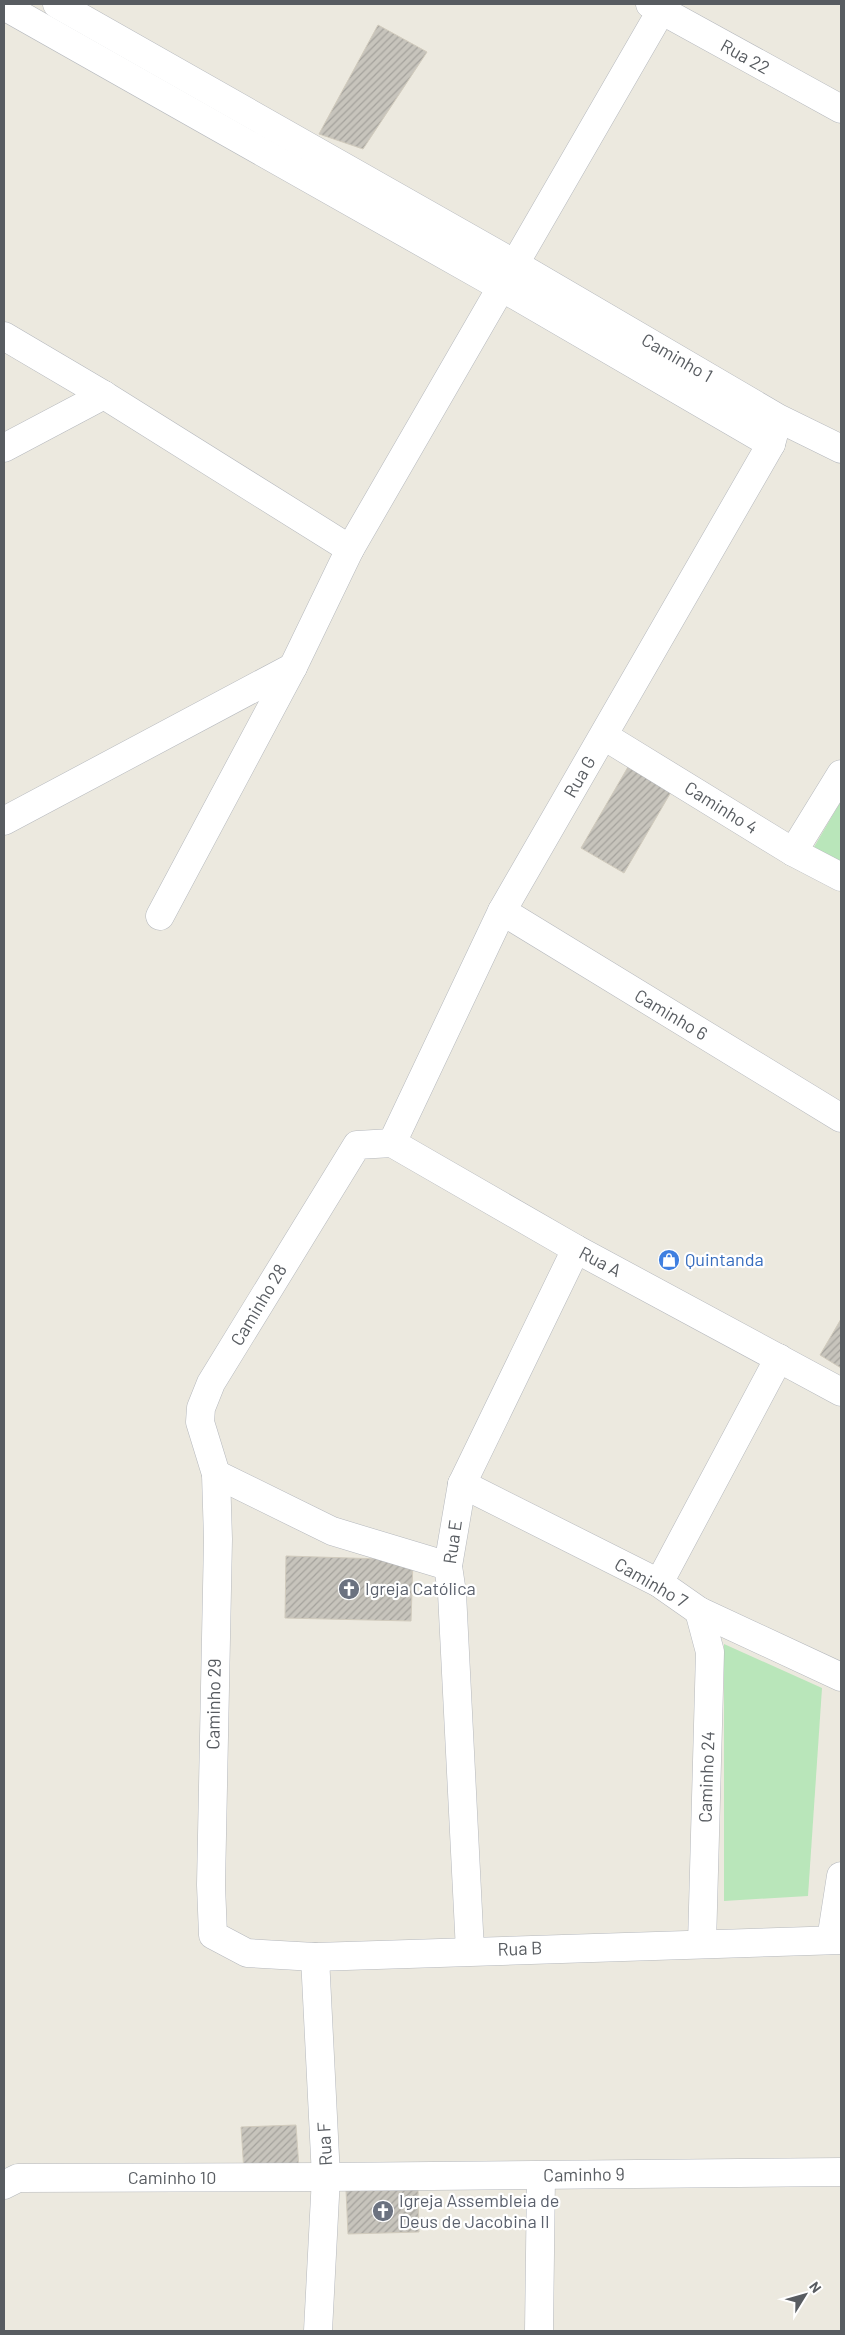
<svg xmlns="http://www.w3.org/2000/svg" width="845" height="2335" font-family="Barlow,sans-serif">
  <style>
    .green { fill: #b9e6ba }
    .building { fill: url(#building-hatch); stroke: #d1cbbd }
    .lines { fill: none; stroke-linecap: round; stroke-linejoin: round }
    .minor-casing { stroke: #b5b8bd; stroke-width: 29 }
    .minor { stroke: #fff; stroke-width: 28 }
    .labels { text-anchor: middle; stroke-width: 4.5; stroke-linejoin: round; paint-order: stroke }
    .street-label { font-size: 18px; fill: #585c61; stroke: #fff }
    .shop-label { font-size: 18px; fill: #366cbe; stroke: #fff; text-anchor: start }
    .worship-label { font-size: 18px; fill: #5b616d; stroke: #fff; text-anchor: start }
  </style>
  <defs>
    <pattern id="building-hatch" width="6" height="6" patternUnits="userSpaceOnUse" patternTransform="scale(1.25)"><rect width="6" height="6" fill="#c7c4bc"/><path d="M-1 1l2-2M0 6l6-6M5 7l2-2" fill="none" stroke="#a4a29c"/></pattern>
  </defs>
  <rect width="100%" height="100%" fill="#ece9df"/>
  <g class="green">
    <polygon points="841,801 841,862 814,847"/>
    <polygon points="724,1644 822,1688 808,1896 724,1901"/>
  </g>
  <g class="building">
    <polygon points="378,25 427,52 363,149 319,134"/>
    <polygon points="628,767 671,792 624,873 581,848"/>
    <polygon points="841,1319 841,1368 820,1355"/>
    <polygon points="286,1556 413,1560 411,1621 285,1618"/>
    <polygon points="296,2125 299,2169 244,2172 241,2127"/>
    <polygon points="418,2188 419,2232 348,2234 346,2190"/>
  </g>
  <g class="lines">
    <g class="minor-casing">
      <g id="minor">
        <polyline points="57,4 515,264 778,418 841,449"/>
        <polyline points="650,4 841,109"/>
        <polyline points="4,6 501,287 771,444"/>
        <polyline points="4,336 104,395 350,549"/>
        <polyline points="4,448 104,395"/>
        <polyline points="604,736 793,852 841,877"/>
        <polyline points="4,821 293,667"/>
        <polyline points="793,852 841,774"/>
        <polyline points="502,911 841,1118"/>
        <polyline points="160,916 293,667 350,549 665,4"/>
        <polyline points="392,1143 502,911 771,444 776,426"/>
        <polyline points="841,1392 576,1249 392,1143 357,1145 211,1383 201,1408 200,1422 216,1474 218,1539 211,1885 213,1935 247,1953 315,1957 841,1940"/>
        <polyline points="216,1474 332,1531 448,1566"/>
        <polyline points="462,1484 659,1583 699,1611 841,1677"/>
        <polyline points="659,1583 779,1358"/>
        <polyline points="699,1611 710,1652 702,1944"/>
        <polyline points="831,1940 841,1876"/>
        <polyline points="470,1951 452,1593 448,1566 462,1484 576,1249"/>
        <polyline points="315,1957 326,2177 318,2331"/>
        <polyline points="4,2185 18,2178 326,2177 841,2172"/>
        <polyline points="539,2331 541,2176"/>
      </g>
    </g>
    <use href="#minor" class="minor"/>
  </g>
  <defs>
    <g id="shop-disc" transform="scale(1.125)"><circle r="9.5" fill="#3f7fe0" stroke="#fff"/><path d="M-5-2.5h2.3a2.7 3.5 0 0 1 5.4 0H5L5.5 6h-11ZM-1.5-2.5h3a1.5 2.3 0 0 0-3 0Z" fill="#fff"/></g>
    <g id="church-disc" transform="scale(1.125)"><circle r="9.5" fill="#6b7280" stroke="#fff"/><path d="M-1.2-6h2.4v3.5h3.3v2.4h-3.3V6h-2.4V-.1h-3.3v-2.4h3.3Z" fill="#fff"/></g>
  </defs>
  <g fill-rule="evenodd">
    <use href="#shop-disc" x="669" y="1260"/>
    <use href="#church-disc" x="349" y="1589"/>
    <use href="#church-disc" x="383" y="2211"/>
  </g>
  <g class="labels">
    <g class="street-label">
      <text transform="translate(745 57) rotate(29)" y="6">Rua 22</text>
      <text transform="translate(677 358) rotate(30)" y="6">Caminho 1</text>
      <text transform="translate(580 777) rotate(-60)" y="6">Rua G</text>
      <text transform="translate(721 808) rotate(32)" y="6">Caminho 4</text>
      <text transform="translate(671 1015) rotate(31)" y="6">Caminho 6</text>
      <text transform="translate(600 1262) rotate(28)" y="6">Rua A</text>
      <text transform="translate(259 1305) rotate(-59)" y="6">Caminho 28</text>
      <text transform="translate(453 1542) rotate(-82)" y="6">Rua E</text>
      <text transform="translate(651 1583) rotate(30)" y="6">Caminho 7</text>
      <text transform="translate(214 1704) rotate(-89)" y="6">Caminho 29</text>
      <text transform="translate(707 1777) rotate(-88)" y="6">Caminho 24</text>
      <text transform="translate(520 1949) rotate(-2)" y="6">Rua B</text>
      <text transform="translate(325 2144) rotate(-93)" y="6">Rua F</text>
      <text transform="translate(584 2175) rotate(-1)" y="6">Caminho 9</text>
      <text x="172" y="2184">Caminho 10</text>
    </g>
    <g class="shop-label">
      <text x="685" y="1266">Quintanda</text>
    </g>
    <g class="worship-label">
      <text x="365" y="1595">Igreja Católica</text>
      <text x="399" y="2207">Igreja Assembleia de<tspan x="399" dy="21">Deus de Jacobina II</tspan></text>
    </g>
  </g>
  <rect width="845" height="2335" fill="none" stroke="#585c61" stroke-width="10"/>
  <g transform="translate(805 2295) rotate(53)" stroke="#ffffff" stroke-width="4" paint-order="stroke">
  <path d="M0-4L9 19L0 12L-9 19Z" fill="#585c61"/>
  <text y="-8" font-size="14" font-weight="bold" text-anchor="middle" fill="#585c61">N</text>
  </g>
</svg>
